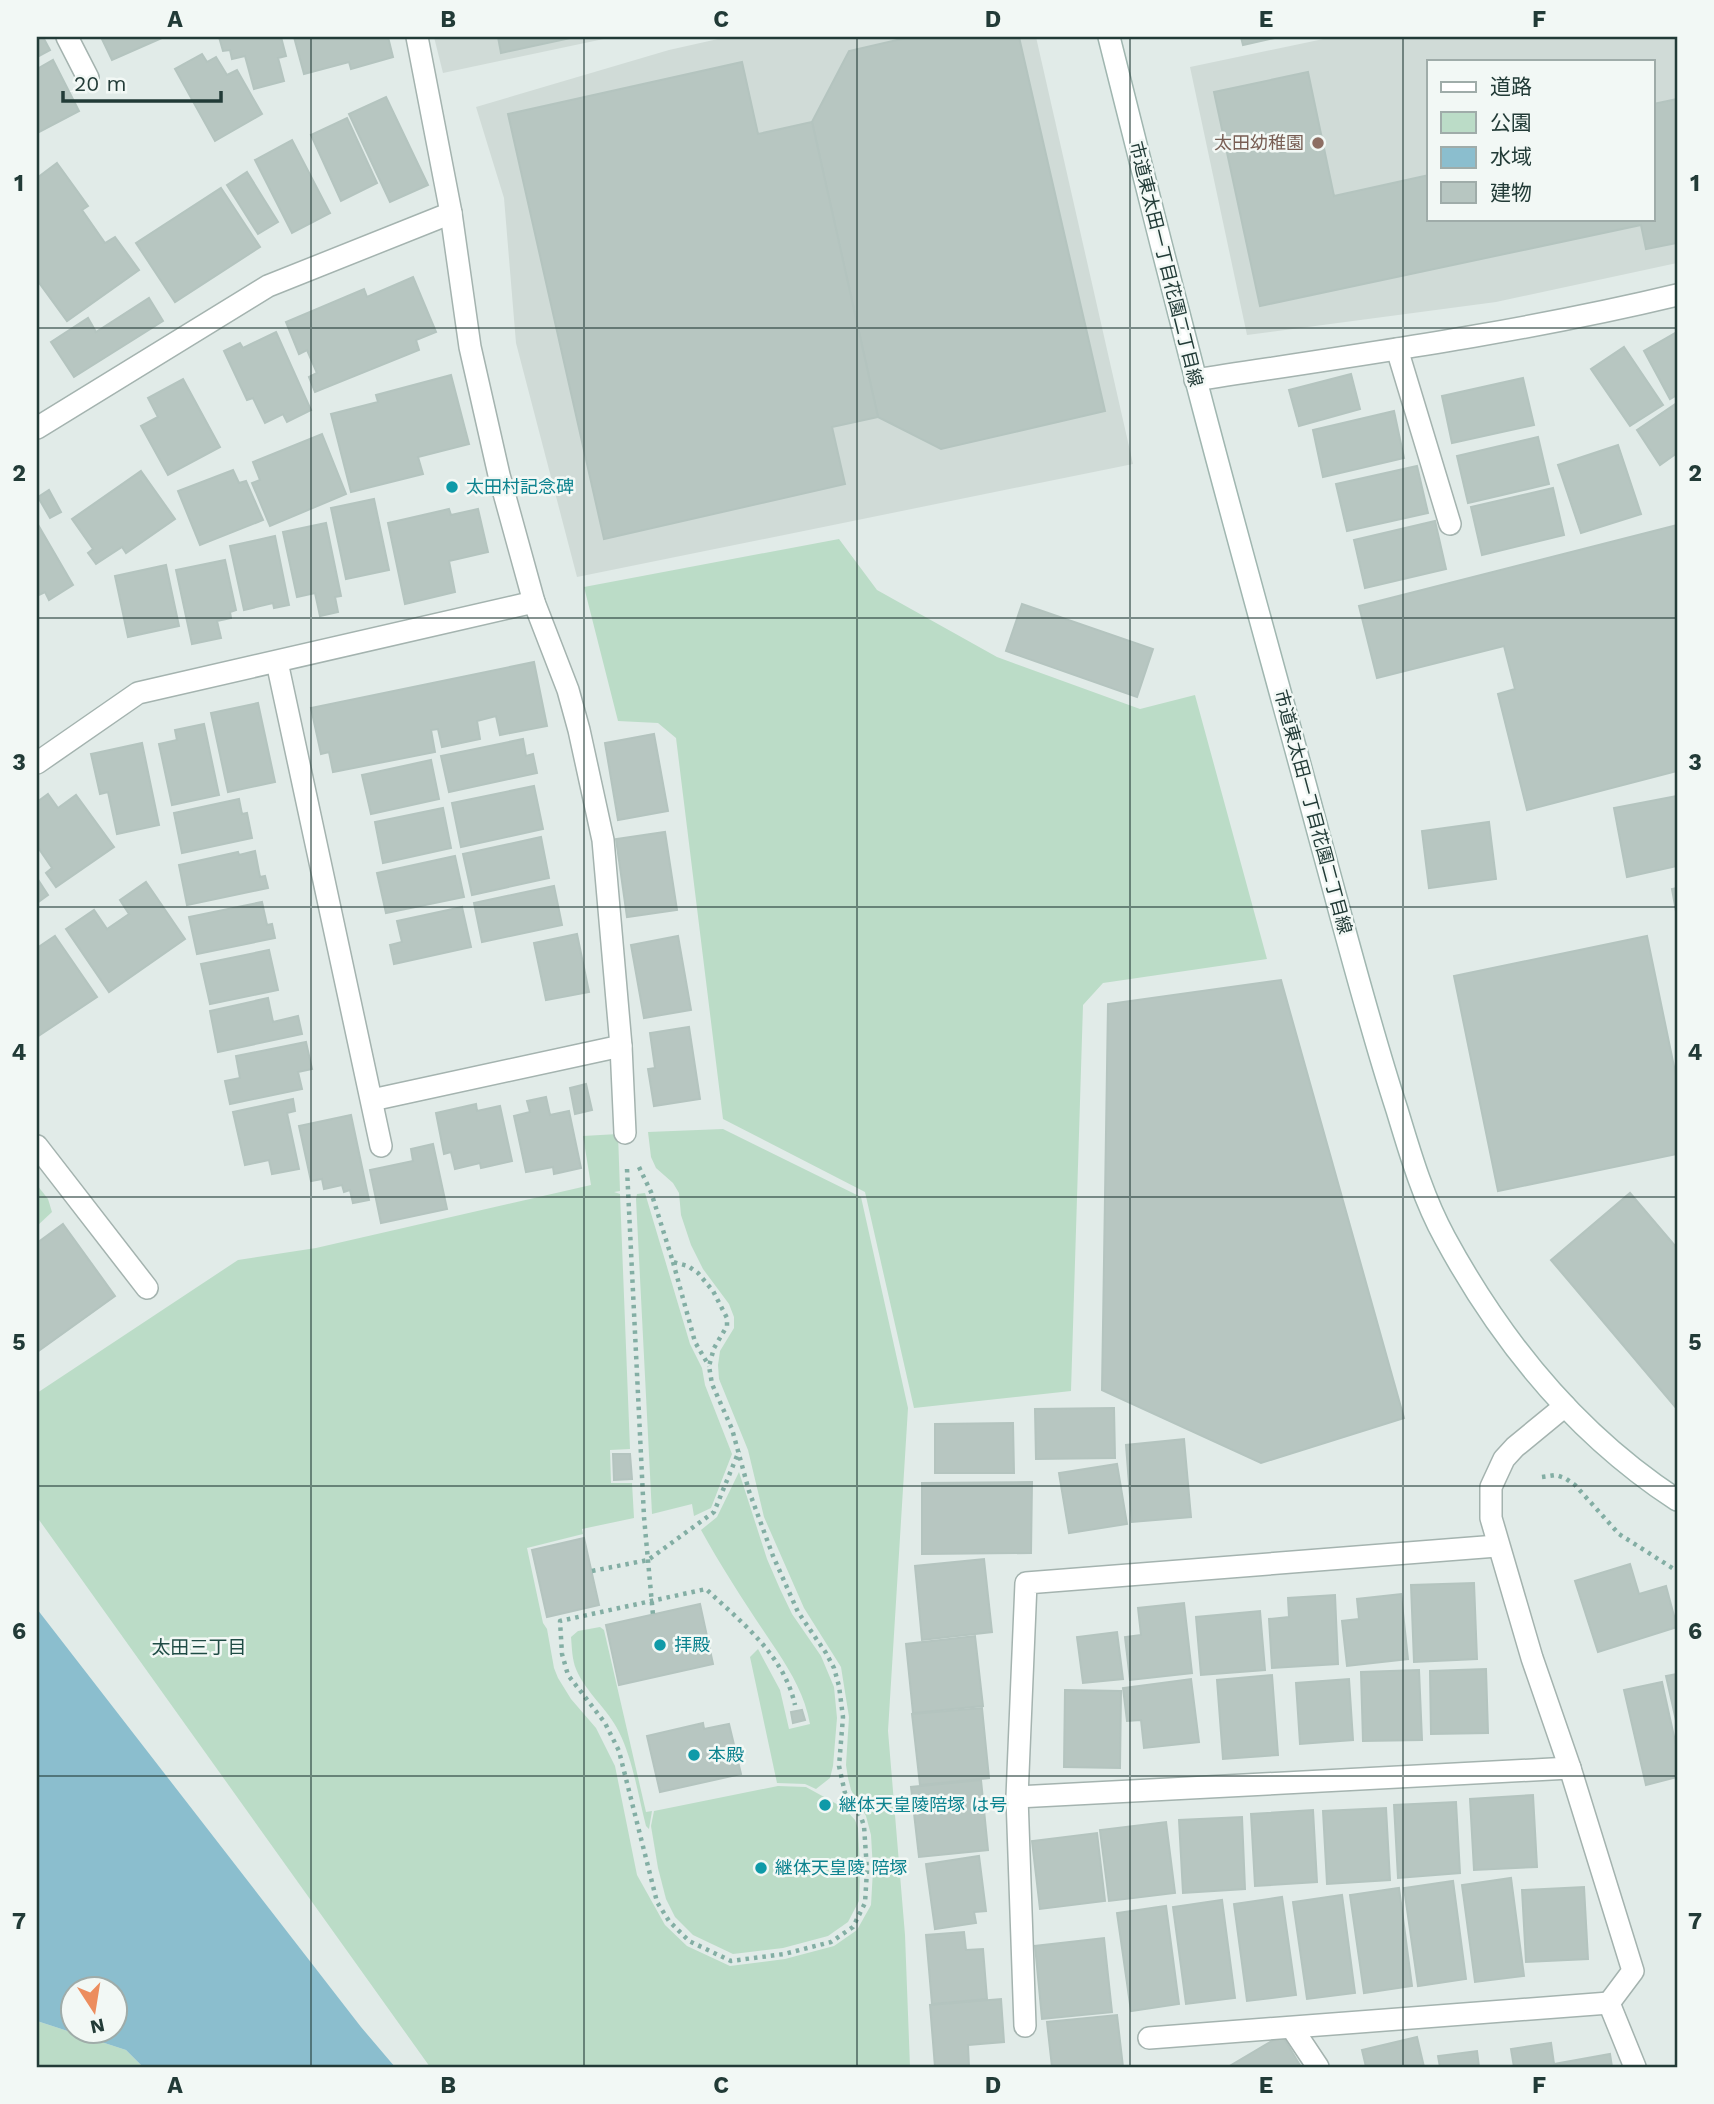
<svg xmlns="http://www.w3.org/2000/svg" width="1714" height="2104" font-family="'Work Sans','Noto Sans JP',sans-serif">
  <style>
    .built { fill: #d0dbd7; fill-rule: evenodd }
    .green { fill: #bbdcc7 }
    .water { fill: #8bbece; fill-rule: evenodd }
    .building { fill: #b7c6c1; stroke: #b4c4bf; stroke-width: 2 }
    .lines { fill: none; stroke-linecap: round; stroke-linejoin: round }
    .street-casing { stroke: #a4b3af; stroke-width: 24 }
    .secondary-casing { stroke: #a0b6b0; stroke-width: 24 }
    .path { stroke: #83aea4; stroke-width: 4.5; stroke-dasharray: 3.5 5; stroke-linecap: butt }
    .street { stroke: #fff; stroke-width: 21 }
    .secondary { stroke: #fff; stroke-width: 21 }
    .grid { fill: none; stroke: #223b37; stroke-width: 2; stroke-opacity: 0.55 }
    .education-dot { fill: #8d6e63; stroke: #f2f8f5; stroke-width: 2.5 }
    .culture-dot { fill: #0f9aa8; stroke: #f2f8f5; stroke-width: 2.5 }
    .labels { text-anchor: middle; stroke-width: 5; stroke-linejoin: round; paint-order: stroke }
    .education-label { font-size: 18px; fill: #785e54; stroke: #f2f8f5; text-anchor: end }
    .street-label { font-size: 18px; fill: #223b37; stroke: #f2f8f5 }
    .culture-label { font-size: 18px; fill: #0d838f; stroke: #f2f8f5; text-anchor: start }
    .neighbourhood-label { font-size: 19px; fill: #1f4c45; stroke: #f2f8f5 }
    .neatline { fill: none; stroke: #223b37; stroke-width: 2.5 }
    .grid-label { font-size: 23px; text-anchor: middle; font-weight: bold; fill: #223b37 }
  </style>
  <rect width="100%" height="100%" fill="#e1ebe8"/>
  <g class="built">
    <polygon points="434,37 613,37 443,73"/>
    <polygon points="727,37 1036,37 1133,464 577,577 516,343 504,198 476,107 669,50"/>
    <path d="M 1333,37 L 1677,37 L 1677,263 L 1496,302 L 1247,335 L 1190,67 ZM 1429,61 L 1653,61 L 1653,219 L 1429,219 Z"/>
  </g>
  <g class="green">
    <polygon points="839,539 877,590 997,657 1140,709 1195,695 1267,959 1103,983 1083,1005 1071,1391 914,1408 865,1192 723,1119 676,738 658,723 618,721 584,587"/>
    <polygon points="723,1129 861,1197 908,1408 888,1731 905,1935 910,2067 430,2067 37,1517 37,1393 238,1260 316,1248 591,1185 583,1136 618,1134 620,1191 614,1192 620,1194 630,1449 610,1450 611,1483 632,1483 634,1518 582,1529 583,1534 527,1548 543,1623 547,1629 554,1668 558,1678 571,1699 596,1728 615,1766 637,1875 665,1925 687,1946 730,1966 785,1959 834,1946 857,1930 871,1905 873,1870 871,1835 866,1816 851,1790 848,1778 846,1765 849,1717 841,1667 804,1608 764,1517 748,1450 719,1379 718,1365 720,1351 734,1328 734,1317 729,1304 703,1269 691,1245 681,1215 679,1193 673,1183 656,1168 651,1157 648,1132"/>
    <polygon points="37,1185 48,1199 52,1212 37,1226"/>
    <polygon points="645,1193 690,1344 702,1368 705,1385 732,1454 711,1508 694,1516 692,1504 652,1514 636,1199 637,1194"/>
    <path d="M 739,1472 L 767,1559 L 780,1589 L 792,1614 L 821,1656 L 834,1687 L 837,1718 L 833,1766 L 830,1778 L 816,1789 L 805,1784 L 777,1783 L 750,1657 L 758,1649 L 780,1690 L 789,1729 L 810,1724 C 805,1696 792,1674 777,1651 C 751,1612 724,1572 701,1530 L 717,1517 Z"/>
    <path d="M 600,1627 L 604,1630 L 646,1812 L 652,1811 L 649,1829 L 646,1826 C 638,1795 633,1760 619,1732 C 608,1709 586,1693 576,1669 C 572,1659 572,1648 571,1637 L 578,1631 Z"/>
    <polygon points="778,1786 806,1787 844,1808 855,1820 858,1828 860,1868 859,1901 848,1922 828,1936 783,1948 733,1954 693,1935 675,1917 666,1899 658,1868 651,1826 654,1811"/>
    <polygon points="37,2021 126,2050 143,2067 37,2067"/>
  </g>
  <path class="water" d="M 37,1609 L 361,2027 L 395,2067 L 143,2067 L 126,2050 L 37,2021 ZM 74,1988 L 116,1988 L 116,2030 L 74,2030 Z"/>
  <g class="building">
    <polygon points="37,37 43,37 50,50 37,57"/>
    <polygon points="101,37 164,37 112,60"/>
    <polygon points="219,37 281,37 286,56 278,58 284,81 254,89 245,56 232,59 230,50 223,51"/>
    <polygon points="294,37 388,37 393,57 351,69 349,62 304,74"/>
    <polygon points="498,37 575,37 501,53"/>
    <polygon points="910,37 1019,37 1105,411 941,449 878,417 812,122 849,51"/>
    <polygon points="1241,37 1279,37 1243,45"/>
    <polygon points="202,54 207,62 216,57 227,75 237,70 262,114 215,141 175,69"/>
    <polygon points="53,60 79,111 37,133 37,69"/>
    <polygon points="742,62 758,134 812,122 878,417 832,427 845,484 604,539 508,114"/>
    <polygon points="1308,72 1334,196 1429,175 1429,219 1653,219 1653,104 1677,99 1677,243 1646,249 1641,225 1260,306 1214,92"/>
    <polygon points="386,97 428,185 390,202 349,114"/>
    <polygon points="347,118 377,183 341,201 311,135"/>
    <polygon points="292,140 330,213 292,233 255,160"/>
    <polygon points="57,163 88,206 82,210 105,243 115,237 139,270 67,321 37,280 37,178"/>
    <polygon points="247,172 278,222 258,234 227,185"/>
    <polygon points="221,188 260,247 175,302 136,243"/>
    <polygon points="413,277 436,332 416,340 419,350 315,392 309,377 317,373 307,350 299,354 286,322 364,289 367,297"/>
    <polygon points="149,298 163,321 74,377 51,342 88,318 96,332"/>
    <polygon points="276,332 311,410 287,422 283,414 265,423 253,398 247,400 224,351 240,343 243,348"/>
    <polygon points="1677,332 1677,395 1670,399 1644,351"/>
    <polygon points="1624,347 1663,405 1630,426 1591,369"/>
    <polygon points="1351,374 1360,409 1299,426 1289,390"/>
    <polygon points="451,375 469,444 418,457 423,474 351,492 331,414 378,402 376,395"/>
    <polygon points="1523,378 1534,425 1452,443 1442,396"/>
    <polygon points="183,379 220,447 168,475 141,426 158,417 148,398"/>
    <polygon points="1677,403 1677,453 1660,465 1637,430"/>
    <polygon points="1394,411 1404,458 1323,477 1313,430"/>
    <polygon points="322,434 346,494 270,526 252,483 260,480 253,462"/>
    <polygon points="1538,437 1549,484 1468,503 1457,456"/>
    <polygon points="1618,445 1641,514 1581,533 1558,465"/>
    <polygon points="1417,466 1428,513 1347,531 1336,484"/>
    <polygon points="233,470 239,483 246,481 263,520 200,545 178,491"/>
    <polygon points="141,471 175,519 126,553 122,547 96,564 88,553 93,549 72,519"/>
    <polygon points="1553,488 1564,535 1482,555 1471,507"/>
    <polygon points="49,490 61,512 50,518 38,497"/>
    <polygon points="374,499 389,570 346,579 331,508"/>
    <polygon points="449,509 451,515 478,509 488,552 449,561 455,592 405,604 388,523"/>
    <polygon points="1435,521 1446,569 1365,588 1354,540"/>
    <polygon points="37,523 73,585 49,600 45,592 37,596"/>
    <polygon points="326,523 341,596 335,597 338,612 320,616 315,593 297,597 283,532"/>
    <polygon points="1677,525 1677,771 1527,810 1498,694 1515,689 1504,646 1377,678 1359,606"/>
    <polygon points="275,536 289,605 274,608 273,603 244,610 230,546"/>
    <polygon points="225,560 236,610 230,612 231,618 217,621 221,638 192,644 176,570"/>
    <polygon points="166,565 179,626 128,637 115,576"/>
    <polygon points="1022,604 1153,649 1137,697 1006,651"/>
    <polygon points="534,662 547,726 500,735 496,716 477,721 480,739 442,747 438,729 431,730 435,752 333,772 329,752 321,754 311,708"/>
    <polygon points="258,703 275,782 228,792 211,713"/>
    <polygon points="204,724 219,795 172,805 159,744 177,740 175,730"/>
    <polygon points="654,734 668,811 618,820 605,743"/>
    <polygon points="523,739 526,756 533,754 537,773 449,792 441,756"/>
    <polygon points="142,743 159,825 117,834 108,792 100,794 91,754"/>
    <polygon points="431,760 439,799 371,814 362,775"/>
    <polygon points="534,786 543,829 461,847 452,803"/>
    <polygon points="48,794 58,808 76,795 114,847 56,887 46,873 52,868 37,846 37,802"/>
    <polygon points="1677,796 1677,866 1627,877 1614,808"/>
    <polygon points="239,799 242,814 247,813 252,838 182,853 174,813"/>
    <polygon points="443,808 451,848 383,863 375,822"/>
    <polygon points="1489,822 1496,879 1429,888 1422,831"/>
    <polygon points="665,832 677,910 627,917 616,839"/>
    <polygon points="541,837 549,878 472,895 463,854"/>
    <polygon points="255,851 260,877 265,876 268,888 187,905 179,865 238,852 239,855"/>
    <polygon points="455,856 464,897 386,913 377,873"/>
    <polygon points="37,878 48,895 37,903"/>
    <polygon points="146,882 185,939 109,992 66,929 94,910 107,929 129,914 120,900"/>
    <polygon points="554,886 562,925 482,942 474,903"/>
    <polygon points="1677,888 1677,917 1672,889"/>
    <polygon points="262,902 267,925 272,924 275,938 197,954 189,917"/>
    <polygon points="462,907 471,947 394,964 390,945 402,942 397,921"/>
    <polygon points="577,934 589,992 546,1000 534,943"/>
    <polygon points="55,936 97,997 37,1037 37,948"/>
    <polygon points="678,936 691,1010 644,1018 631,945"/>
    <polygon points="1647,936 1677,1081 1677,1154 1498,1191 1454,976"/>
    <polygon points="269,950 278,990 210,1004 201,964"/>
    <polygon points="1281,980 1404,1418 1261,1463 1102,1390 1108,1004"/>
    <polygon points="268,998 273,1022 298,1016 302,1034 218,1052 210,1011"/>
    <polygon points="689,1027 700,1099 654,1106 648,1069 655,1068 650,1033"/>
    <polygon points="306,1042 312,1069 298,1072 302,1089 230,1104 225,1081 240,1078 236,1056"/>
    <polygon points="586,1084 592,1110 575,1114 570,1088"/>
    <polygon points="546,1097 550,1115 569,1111 581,1168 554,1174 553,1167 526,1172 514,1116 530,1112 527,1101"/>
    <polygon points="293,1099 295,1111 287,1113 299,1169 272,1174 269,1160 245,1165 233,1112"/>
    <polygon points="476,1104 477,1111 500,1106 512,1161 481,1168 480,1163 455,1169 451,1152 444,1154 436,1113"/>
    <polygon points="351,1115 369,1200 353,1203 350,1190 344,1192 342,1185 324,1189 322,1179 311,1181 299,1126"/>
    <polygon points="433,1144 447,1209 381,1223 370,1170 413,1161 411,1149"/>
    <polygon points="1630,1193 1677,1248 1677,1409 1551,1260"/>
    <polygon points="63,1224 115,1296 37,1352 37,1243"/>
    <polygon points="1114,1408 1115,1458 1036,1459 1035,1409"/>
    <polygon points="1013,1423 1014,1473 935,1473 935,1424"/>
    <polygon points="1184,1439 1191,1517 1132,1522 1126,1445"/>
    <polygon points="613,1454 630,1454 632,1479 614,1480"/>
    <polygon points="1117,1464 1127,1524 1069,1533 1059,1473"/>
    <polygon points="1032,1482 1031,1553 922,1554 922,1483"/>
    <polygon points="584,1538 599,1605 547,1617 532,1550"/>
    <polygon points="984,1559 992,1632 922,1640 915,1566"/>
    <polygon points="1630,1564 1639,1594 1666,1586 1677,1627 1598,1652 1575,1581"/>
    <polygon points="1474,1583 1477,1659 1414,1662 1411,1585"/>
    <polygon points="1401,1594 1408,1659 1347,1666 1342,1621 1359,1619 1357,1599"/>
    <polygon points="1335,1595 1338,1664 1272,1668 1269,1619 1289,1617 1288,1598"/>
    <polygon points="1184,1603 1192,1673 1130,1680 1125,1637 1141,1635 1138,1608"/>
    <polygon points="700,1604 713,1664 619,1685 606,1625"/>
    <polygon points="1260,1611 1265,1670 1201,1675 1196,1617"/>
    <polygon points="1117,1632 1123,1679 1083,1683 1077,1637"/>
    <polygon points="975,1636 983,1706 913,1713 906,1644"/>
    <polygon points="1486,1669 1488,1733 1431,1734 1430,1671"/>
    <polygon points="1419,1670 1422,1740 1363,1741 1361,1672"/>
    <polygon points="1677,1674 1677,1725 1666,1676"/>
    <polygon points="1272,1675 1278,1755 1223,1759 1217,1680"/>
    <polygon points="1191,1679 1199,1742 1144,1748 1141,1720 1127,1721 1123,1688"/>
    <polygon points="1349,1679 1353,1740 1300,1744 1296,1683"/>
    <polygon points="1662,1682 1677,1750 1677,1777 1646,1785 1624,1690"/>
    <polygon points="1065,1690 1121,1691 1120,1768 1064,1767"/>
    <polygon points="982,1708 989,1778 920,1785 912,1714"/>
    <polygon points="802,1710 805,1720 793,1723 791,1712"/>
    <polygon points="703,1723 704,1729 729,1724 741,1774 660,1792 647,1736"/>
    <polygon points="981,1780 988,1850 919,1857 911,1787"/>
    <polygon points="1533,1795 1537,1867 1474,1870 1470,1799"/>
    <polygon points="1456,1802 1460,1873 1398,1878 1394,1805"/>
    <polygon points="1386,1808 1390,1880 1327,1884 1323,1811"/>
    <polygon points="1313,1810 1317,1882 1255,1886 1251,1814"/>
    <polygon points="1242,1817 1245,1889 1183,1893 1179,1820"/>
    <polygon points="1166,1822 1175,1893 1109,1901 1100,1830"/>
    <polygon points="1097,1833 1105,1901 1040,1909 1032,1841"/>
    <polygon points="979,1856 986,1911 974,1912 976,1923 935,1929 926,1864"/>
    <polygon points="1511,1878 1524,1976 1475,1982 1462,1885"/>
    <polygon points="1453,1881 1466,1979 1418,1986 1404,1888"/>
    <polygon points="1584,1887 1588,1959 1526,1962 1522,1890"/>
    <polygon points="1399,1888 1412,1986 1364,1993 1350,1895"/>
    <polygon points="1342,1895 1355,1993 1307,1999 1293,1902"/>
    <polygon points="1282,1897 1296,1995 1247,2001 1234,1904"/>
    <polygon points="1222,1900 1235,1998 1186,2004 1173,1907"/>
    <polygon points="1166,1906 1179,2004 1131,2011 1117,1913"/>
    <polygon points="964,1932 966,1950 983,1949 987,1999 932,2004 926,1935"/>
    <polygon points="1104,1938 1112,2012 1042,2019 1035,1946"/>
    <polygon points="1001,1999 1004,2042 968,2045 969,2067 935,2067 930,2005"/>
    <polygon points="1117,2015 1123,2067 1052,2067 1047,2022"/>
    <polygon points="1282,2035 1301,2067 1228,2067"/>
    <polygon points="1417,2037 1424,2067 1366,2067 1362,2050"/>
    <polygon points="1551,2043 1554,2064 1610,2054 1612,2067 1510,2067 1514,2067 1511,2049"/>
    <polygon points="1477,2051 1479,2067 1440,2067 1438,2056"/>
  </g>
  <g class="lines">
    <g class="street-casing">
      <g id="street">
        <polyline points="67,37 88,78"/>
        <polyline points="417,37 451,213 470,347 499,475 534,602 568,690 579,730 603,840 621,1046 625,1133"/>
        <polyline points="1397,349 1450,524"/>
        <path d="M 1195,380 C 1357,355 1519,333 1677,295"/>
        <polyline points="37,428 268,286 451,213"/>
        <polyline points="277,662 381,1146"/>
        <polyline points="37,763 138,693 534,602"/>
        <polyline points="372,1100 621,1046"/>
        <polyline points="37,1146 147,1288"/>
        <polyline points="1565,1406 1515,1447 1504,1459 1491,1487 1491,1518 1532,1658 1570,1768 1633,1971 1609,2003"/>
        <polyline points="1017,1797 1570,1768"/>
        <polyline points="1609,2003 1635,2067"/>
        <polyline points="1025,2026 1017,1797 1026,1583 1497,1546"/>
        <polyline points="1292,2028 1318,2067"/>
        <polyline points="1149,2038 1609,2003"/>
      </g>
    </g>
    <g class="secondary-casing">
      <path id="secondary" d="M 1109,37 C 1138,151 1166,266 1196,380 C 1236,534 1279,686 1320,839 C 1345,930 1368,1021 1397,1110 C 1410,1153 1423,1198 1445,1238 C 1502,1343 1576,1434 1677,1500"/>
    </g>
    <g class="path">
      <path d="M 639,1167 L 651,1192 L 673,1262 L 688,1266 L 698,1273 L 713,1291 L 727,1318 L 727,1326 L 714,1348 L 709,1366 L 712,1384 L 732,1429 L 749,1491 L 773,1556 L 798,1612 L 826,1653 L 834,1668 L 839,1686 L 843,1717 L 839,1766 L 845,1793 L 861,1817 L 864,1826 L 867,1870 L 865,1903 L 853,1927 L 831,1942 L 784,1954 L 731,1961 L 689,1941 L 669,1921 L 657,1902 L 619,1751 L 605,1723 L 568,1675 L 562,1654 L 560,1621 L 706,1589 C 741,1622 784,1655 795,1705"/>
      <polyline points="627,1169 644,1517 653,1615"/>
      <polyline points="673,1262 695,1342 709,1366"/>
      <polyline points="1542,1477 1556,1475 1565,1478 1575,1485 1619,1534 1677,1571"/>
      <polyline points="592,1571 648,1560 714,1512 739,1451"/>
    </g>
    <use href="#street" class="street"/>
    <use href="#secondary" class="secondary"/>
  </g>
  <path class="grid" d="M 311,37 L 311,2067M 584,37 L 584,2067M 857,37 L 857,2067M 1130,37 L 1130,2067M 1403,37 L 1403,2067M 37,328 L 1677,328M 37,618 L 1677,618M 37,907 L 1677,907M 37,1197 L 1677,1197M 37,1486 L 1677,1486M 37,1776 L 1677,1776"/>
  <circle class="education-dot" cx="1318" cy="143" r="7"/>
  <g class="culture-dot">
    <circle cx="452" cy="487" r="7"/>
    <circle cx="660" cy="1645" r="7"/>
    <circle cx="694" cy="1755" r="7"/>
    <circle cx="825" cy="1805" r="7"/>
    <circle cx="761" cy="1868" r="7"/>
  </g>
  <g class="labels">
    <g class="education-label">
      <text x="1304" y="149">太田幼稚園</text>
    </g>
    <g class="street-label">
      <text transform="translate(1166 264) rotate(76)" y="6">市道東太田一丁目花園二丁目線</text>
      <text transform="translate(1313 812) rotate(75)" y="6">市道東太田一丁目花園二丁目線</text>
    </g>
    <g class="culture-label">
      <text x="466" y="493">太田村記念碑</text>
      <text x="674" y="1651">拝殿</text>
      <text x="708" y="1761">本殿</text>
      <text x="839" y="1811">継体天皇陵陪塚 は号</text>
      <text x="775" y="1874">継体天皇陵 陪塚</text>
    </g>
    <g class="neighbourhood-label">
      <text x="199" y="1654">太田三丁目</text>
    </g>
  </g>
  <rect width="1714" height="2104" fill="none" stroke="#f2f8f5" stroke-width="77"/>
  <rect x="1427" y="60" width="228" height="161" fill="#f2f8f5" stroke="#9faca9" stroke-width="2"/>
  <rect x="1441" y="82" width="35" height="10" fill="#ffffff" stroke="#9faca9" stroke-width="2"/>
  <text x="1490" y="94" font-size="21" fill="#223b37">道路</text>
  <rect x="1441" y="112" width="35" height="21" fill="#bbdcc7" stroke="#9faca9" stroke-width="2"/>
  <text x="1490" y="130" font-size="21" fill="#223b37">公園</text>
  <rect x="1441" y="147" width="35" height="21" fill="#8bbece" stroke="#9faca9" stroke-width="2"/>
  <text x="1490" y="164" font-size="21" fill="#223b37">水域</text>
  <rect x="1441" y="182" width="35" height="21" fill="#b7c6c1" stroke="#9faca9" stroke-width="2"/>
  <text x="1490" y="200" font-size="21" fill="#223b37">建物</text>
  <g transform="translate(94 2010) rotate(168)"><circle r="33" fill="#f2f8f5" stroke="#9faca9" stroke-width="2"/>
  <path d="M0-5L12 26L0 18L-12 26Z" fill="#ec8d5e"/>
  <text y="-10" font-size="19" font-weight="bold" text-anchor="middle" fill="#223b37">N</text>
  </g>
  <path d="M63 91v10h158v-10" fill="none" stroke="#223b37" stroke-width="3.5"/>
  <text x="74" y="91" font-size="21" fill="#223b37" stroke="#f2f8f5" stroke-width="5" paint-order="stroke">20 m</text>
  <rect x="38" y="38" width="1638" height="2028" class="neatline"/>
  <g class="grid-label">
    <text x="175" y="27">A</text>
    <text x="448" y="27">B</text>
    <text x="721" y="27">C</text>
    <text x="993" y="27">D</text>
    <text x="1266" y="27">E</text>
    <text x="1539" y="27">F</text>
    <text x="19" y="191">1</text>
    <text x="1695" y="191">1</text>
    <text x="19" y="481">2</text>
    <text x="1695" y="481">2</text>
    <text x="19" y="770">3</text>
    <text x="1695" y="770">3</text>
    <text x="19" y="1060">4</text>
    <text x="1695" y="1060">4</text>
    <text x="19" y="1350">5</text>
    <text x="1695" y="1350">5</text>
    <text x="19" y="1639">6</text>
    <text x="1695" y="1639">6</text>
    <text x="19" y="1929">7</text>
    <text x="1695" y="1929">7</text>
    <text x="175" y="2093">A</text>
    <text x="448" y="2093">B</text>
    <text x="721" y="2093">C</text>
    <text x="993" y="2093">D</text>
    <text x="1266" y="2093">E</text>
    <text x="1539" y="2093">F</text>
  </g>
</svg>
